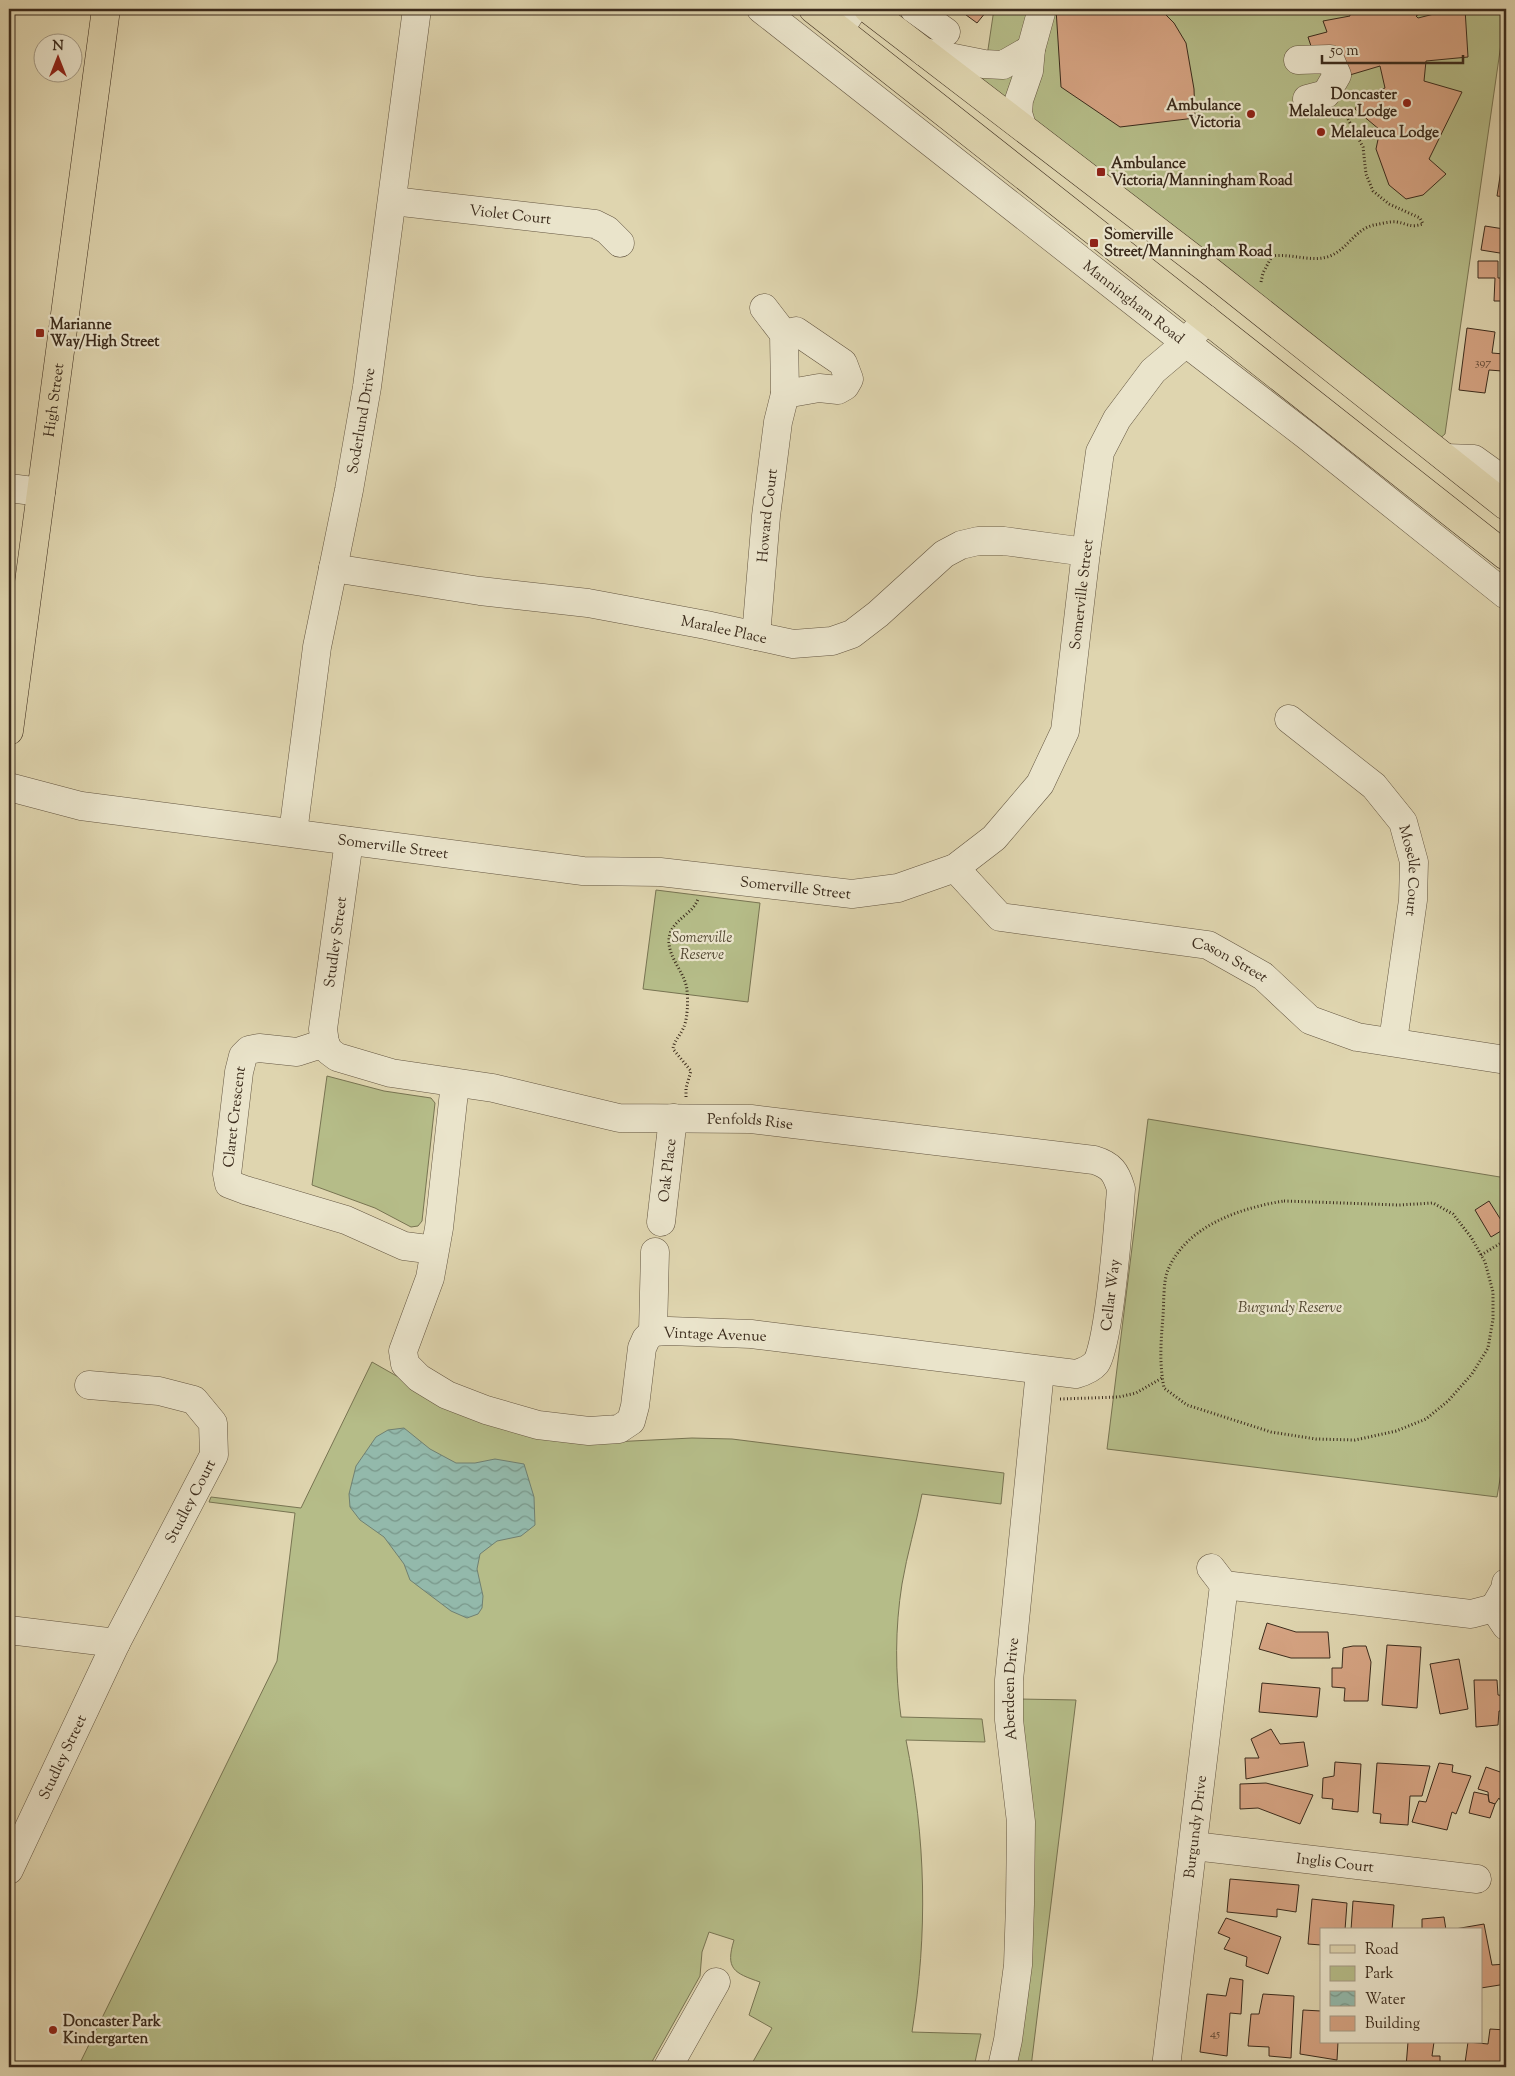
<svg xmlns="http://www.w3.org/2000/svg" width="1515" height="2076" font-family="'Sorts Mill Goudy',serif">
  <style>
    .green { fill: #b5bc88; stroke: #787452 }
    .water { fill: url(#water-waves); stroke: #708072 }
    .building { fill: #d5a382; stroke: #3b2b1c }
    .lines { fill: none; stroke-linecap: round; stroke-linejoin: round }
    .minor-casing { stroke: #645641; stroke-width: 29 }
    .major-casing { stroke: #3b2b1c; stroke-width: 29 }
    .path { stroke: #3b2b1c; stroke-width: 3; stroke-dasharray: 1 2.5; stroke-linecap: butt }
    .minor { stroke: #eae4cb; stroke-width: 28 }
    .major { stroke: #dfd5af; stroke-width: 28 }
    .poi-dot { fill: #8f2418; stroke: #eae4cb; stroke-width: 2 }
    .labels { text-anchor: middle; stroke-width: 4.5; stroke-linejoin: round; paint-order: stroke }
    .number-label { font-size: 12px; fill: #624936 }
    .poi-label { font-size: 15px; font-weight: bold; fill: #3b2b1c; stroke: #eae4cb; text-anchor: start }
    .street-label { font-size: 15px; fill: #3b2b1c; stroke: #eae4cb }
    .park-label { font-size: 15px; font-style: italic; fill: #534832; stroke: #eae4cb }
  </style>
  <defs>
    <pattern id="water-waves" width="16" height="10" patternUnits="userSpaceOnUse" patternTransform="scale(1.25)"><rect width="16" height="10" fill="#93b9ab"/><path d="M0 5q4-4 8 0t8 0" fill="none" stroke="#79978a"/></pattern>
  </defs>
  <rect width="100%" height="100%" fill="#dfd5af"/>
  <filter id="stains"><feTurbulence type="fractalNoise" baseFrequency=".004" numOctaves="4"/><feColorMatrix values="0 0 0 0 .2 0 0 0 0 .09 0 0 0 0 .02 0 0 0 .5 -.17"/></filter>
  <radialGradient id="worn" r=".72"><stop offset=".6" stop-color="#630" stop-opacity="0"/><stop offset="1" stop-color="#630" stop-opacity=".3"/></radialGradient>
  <g class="green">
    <polygon points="994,9 1506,9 1445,434 1431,446 976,91 986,63"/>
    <polygon points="656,890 760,903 748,1002 643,989"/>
    <polygon points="327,1076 384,1091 431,1098 435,1103 422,1221 418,1226 411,1227 375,1208 312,1185"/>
    <polygon points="1148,1119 1506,1178 1506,1443 1497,1497 1107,1449"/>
    <path d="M 372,1362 L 430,1395 L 612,1442 L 692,1438 L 732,1439 L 1004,1473 L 1001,1504 L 922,1494 C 916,1525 907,1554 902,1584 C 895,1628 895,1673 901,1717 L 982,1719 L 985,1742 L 906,1740 C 926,1840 928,1932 912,2032 L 981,2034 L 974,2067 L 750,2067 L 772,2028 L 749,2015 L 760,1982 C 734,1973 725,1969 734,1940 L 709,1932 L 702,1952 L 700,1976 L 649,2067 L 78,2067 L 277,1661 L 295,1513 L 209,1502 L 211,1497 L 301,1508 Z"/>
    <polygon points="1019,1699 1076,1700 1031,2067 1010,2067"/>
  </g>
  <polygon class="water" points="404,1428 430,1449 456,1463 475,1463 495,1459 524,1464 534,1497 535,1525 521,1536 497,1541 480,1554 477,1569 483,1596 482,1608 478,1614 467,1618 451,1611 410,1580 404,1564 384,1537 360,1520 350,1507 349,1494 356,1466 376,1437 388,1430"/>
  <g class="building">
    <polygon points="958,9 982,9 986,12 977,23"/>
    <polygon points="1056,9 1158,9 1161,10 1174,23 1186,43 1194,89 1195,118 1120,127 1061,87"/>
    <polygon points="1349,9 1428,9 1416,16 1418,18 1450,10 1465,9 1468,57 1426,61 1424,81 1462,92 1429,159 1446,174 1423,195 1406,199 1389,185 1376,149 1380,130 1355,109 1362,97 1385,88 1380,66 1343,77 1314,55 1308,37 1327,32 1323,21 1350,16"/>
    <polygon points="1501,170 1506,171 1506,197 1497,196"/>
    <polygon points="1505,222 1506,254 1481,250 1485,226 1504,229"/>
    <polygon points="1478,261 1498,261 1498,278 1506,278 1506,304 1506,301 1494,301 1495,278 1478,278"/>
    <polygon points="1467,328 1495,332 1492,353 1504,354 1502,371 1489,370 1485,393 1459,390"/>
    <polygon points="1489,1201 1506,1228 1491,1237 1475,1210"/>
    <polygon points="1267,1623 1296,1632 1328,1632 1330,1658 1291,1658 1259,1649"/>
    <polygon points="1387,1645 1421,1647 1417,1708 1382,1705"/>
    <polygon points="1353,1646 1366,1646 1371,1662 1368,1701 1344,1701 1345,1688 1332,1687 1332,1668 1342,1668 1343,1648"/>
    <polygon points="1459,1659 1468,1709 1440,1714 1430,1664"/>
    <polygon points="1474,1680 1497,1680 1498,1695 1506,1696 1506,1711 1505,1710 1499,1711 1498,1725 1476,1727"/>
    <polygon points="1262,1683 1320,1688 1317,1717 1259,1712"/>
    <polygon points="1271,1729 1280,1744 1304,1742 1308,1766 1246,1779 1245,1758 1259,1758 1251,1739"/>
    <polygon points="1335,1762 1361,1764 1358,1812 1332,1809 1333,1799 1322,1798 1323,1778 1334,1776"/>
    <polygon points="1377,1763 1430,1766 1422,1796 1410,1796 1408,1825 1380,1823 1381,1814 1373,1813"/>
    <polygon points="1439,1763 1453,1765 1452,1772 1471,1776 1456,1814 1452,1812 1447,1830 1412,1822 1419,1801 1426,1802"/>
    <polygon points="1486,1767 1506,1774 1506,1809 1499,1798 1495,1804 1489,1802 1488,1792 1478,1789"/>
    <polygon points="1266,1783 1313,1795 1300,1824 1258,1808 1240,1809 1240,1784"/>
    <polygon points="1474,1792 1488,1795 1489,1802 1495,1804 1490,1818 1469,1813"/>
    <polygon points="1230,1879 1299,1885 1296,1912 1277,1909 1277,1917 1227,1912"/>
    <polygon points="1312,1899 1347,1903 1345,1930 1321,1930 1321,1945 1308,1944"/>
    <polygon points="1353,1901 1394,1905 1392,1930 1351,1930"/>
    <polygon points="1444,1917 1446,1930 1422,1930 1422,1919"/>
    <polygon points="1226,1918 1281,1937 1268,1974 1246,1966 1247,1957 1224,1949 1230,1938 1218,1933"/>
    <polygon points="1484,1924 1492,1965 1506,1964 1506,1984 1481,1988 1481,1930 1455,1929"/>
    <polygon points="1230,1978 1243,1980 1241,2014 1230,2013 1227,2056 1200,2052 1207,1994 1226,1996"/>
    <polygon points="1263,1994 1294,1996 1291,2058 1269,2056 1269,2047 1248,2046 1251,2014 1259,2014"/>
    <polygon points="1303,2010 1321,2011 1321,2042 1338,2042 1337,2060 1300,2054"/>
    <polygon points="1490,2029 1506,2030 1503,2067 1487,2067 1487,2066 1465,2063 1468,2042 1488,2044"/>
    <polygon points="1408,2042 1434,2042 1432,2056 1440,2056 1440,2067 1406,2067"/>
  </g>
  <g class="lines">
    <g class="minor-casing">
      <g id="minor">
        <path id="s1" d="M 761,9 L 1186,343 L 1307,436 L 1506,595"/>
        <polyline points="914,9 946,32"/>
        <polyline points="840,29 853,9"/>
        <polyline points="924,52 984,64 1003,65 1031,49"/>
        <polyline points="1298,60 1330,59 1337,75 1326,94 1307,99"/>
        <polyline points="1022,126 1018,113 1019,100 1029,71 1031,49 1042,9"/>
        <path id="s2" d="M 393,201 L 595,224 L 607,230 L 620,243"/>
        <polyline points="784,334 796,331 843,363 849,379 845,386 838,390 819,388 785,394"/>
        <polyline points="1446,458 1474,459 1506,482"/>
        <polyline points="9,488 41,492"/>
        <path id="s3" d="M 333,568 L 480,591 L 588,603 L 706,625 L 793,644 L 832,641 L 852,634 L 878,614 L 944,554 L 961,545 L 978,541 L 1004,541 L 1086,552"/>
        <path id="s4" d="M 756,636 L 766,516 L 778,422 L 785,394 L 784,334 L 764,308"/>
        <path id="s5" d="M 1289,719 L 1374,786 L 1403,822 L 1414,862 L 1413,900 L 1393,1041"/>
        <path id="s6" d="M 9,787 L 81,806 L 583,871 L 660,872 L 852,894 L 898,888 L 955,868 L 994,838 L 1040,784 L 1065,731 L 1086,552 L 1100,452 L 1117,419 L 1153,371 L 1186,343 L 1206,319"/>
        <path id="s7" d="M 293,833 L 317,647 L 349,490 L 367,387 L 417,9"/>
        <path id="s8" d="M 955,868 L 1000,917 L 1208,945 L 1263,976 L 1310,1020 L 1357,1037 L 1506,1060"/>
        <path id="s9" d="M 325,1043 L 323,1029 L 349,841"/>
        <path id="s10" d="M 661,1222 L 673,1118"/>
        <path id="s11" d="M 435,1250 L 404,1246 L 346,1220 L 245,1190 L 229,1184 L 227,1174 L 239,1072 L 243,1056 L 249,1050 L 259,1048 L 297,1052 L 325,1043 L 329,1051 L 337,1057 L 391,1073 L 493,1088 L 619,1118 L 751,1119 L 1094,1160 C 1111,1165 1116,1172 1121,1189 C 1119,1216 1109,1348 1096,1363 C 1091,1369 1083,1372 1076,1374 L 751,1334 L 669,1331 L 653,1332 L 646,1339 L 642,1348 L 635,1406 L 631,1421 L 619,1429 L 589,1431 L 538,1425 L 486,1410 L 447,1395 L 419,1378 L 405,1364 L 403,1351 L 430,1278 L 439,1228 L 455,1083"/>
        <polyline points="653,1332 655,1252"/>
        <polyline points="1211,1568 1224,1585 1471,1614 1494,1608"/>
        <polyline points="1506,1583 1505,1589 1494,1608 1506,1626"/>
        <polyline points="9,1630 116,1643"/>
        <path id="s12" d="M 1194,1846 L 1477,1879"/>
        <path id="s13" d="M 9,1870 L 116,1643 L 214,1455 L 213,1423 L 194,1400 L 159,1391 L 89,1385"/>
        <polyline points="668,2067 716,1982"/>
        <path id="s14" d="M 1002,2067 L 1008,2040 L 1018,1965 L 1020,1904 L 1021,1822 L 1009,1720 L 1009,1680 L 1040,1371"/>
        <path id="s15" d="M 1166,2067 L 1224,1585"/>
      </g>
    </g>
    <g class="major-casing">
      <g id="major">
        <polyline points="813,9 1506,556"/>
        <polyline points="868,9 1211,272 1506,506"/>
        <path id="s16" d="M 9,731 L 106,9"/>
      </g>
    </g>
    <g class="path">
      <path d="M 1261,282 L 1263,273 L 1272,256 C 1291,253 1312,263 1330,256 C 1348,249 1355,229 1374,225 C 1381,224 1390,221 1397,222 C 1409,224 1409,228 1423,224 L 1420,218 L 1389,204 L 1373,191 L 1366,174 L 1363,147 L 1342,108"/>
      <path d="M 686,1097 L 686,1088 L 691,1071 L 673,1049 C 674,1041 679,1037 683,1029 C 688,1019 688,1001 687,990 C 685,970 662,953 671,931 C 677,918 693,913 698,899"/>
      <path d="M 1284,1201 L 1399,1205 L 1433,1203 L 1453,1214 L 1471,1237 L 1485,1262 L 1493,1292 L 1493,1319 L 1488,1348 L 1472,1374 L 1448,1401 L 1426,1419 L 1396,1431 L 1355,1440 L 1316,1439 L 1271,1432 L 1187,1405 L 1164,1388 C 1159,1362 1161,1341 1163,1316 C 1164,1304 1163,1281 1168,1270 C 1186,1226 1240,1208 1284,1201 Z"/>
      <polyline points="1481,1255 1506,1240"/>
      <polyline points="1060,1399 1119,1397 1136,1393 1162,1378"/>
    </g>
    <use href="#minor" class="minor"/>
    <use href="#major" class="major"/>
  </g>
  <g class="poi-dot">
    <circle cx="1407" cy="103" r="5"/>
    <circle cx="1251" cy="114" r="5"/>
    <circle cx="1321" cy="132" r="5"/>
    <rect x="1096" y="167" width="10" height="10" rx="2.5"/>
    <rect x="1089" y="238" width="10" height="10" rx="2.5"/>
    <rect x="35" y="328" width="10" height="10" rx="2.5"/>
    <circle cx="53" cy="2030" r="5"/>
  </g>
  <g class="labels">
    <g class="number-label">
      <text x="1483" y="366">397</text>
      <text x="1215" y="2037">45</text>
    </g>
    <g class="poi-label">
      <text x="1397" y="99" text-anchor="end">Doncaster<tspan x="1397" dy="17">Melaleuca Lodge</tspan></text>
      <text x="1241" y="110" text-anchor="end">Ambulance<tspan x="1241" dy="17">Victoria</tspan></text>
      <text x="1331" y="137">Melaleuca Lodge</text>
      <text x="1111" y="168">Ambulance<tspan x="1111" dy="17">Victoria/Manningham Road</tspan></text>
      <text x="1104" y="239">Somerville<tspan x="1104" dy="17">Street/Manningham Road</tspan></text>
      <text x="50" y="329">Marianne<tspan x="50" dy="17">Way/High Street</tspan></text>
      <text x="63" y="2026">Doncaster Park<tspan x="63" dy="17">Kindergarten</tspan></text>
    </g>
    <g class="street-label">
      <text dy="5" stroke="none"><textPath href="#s2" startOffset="118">Violet Court</textPath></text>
      <text dy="5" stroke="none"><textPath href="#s1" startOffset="474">Manningham Road</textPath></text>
      <text dy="5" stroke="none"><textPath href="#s16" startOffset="334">High Street</textPath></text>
      <text dy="5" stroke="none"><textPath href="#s7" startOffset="418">Soderlund Drive</textPath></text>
      <text dy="5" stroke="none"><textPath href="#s4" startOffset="121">Howard Court</textPath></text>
      <text dy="5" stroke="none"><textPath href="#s6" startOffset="1274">Somerville Street</textPath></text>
      <text dy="5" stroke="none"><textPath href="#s3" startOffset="396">Maralee Place</textPath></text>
      <text dy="5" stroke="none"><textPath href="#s6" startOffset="389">Somerville Street</textPath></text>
      <text dy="5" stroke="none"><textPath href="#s5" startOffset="204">Moselle Court</textPath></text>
      <text dy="5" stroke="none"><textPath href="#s6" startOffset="794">Somerville Street</textPath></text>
      <text dy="5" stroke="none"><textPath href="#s9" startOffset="102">Studley Street</textPath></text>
      <text dy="5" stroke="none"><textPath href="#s8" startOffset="302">Cason Street</textPath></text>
      <text dy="5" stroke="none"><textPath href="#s11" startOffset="285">Claret Crescent</textPath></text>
      <text dy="5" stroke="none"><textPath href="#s11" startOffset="872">Penfolds Rise</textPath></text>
      <text dy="5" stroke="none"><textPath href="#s10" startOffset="52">Oak Place</textPath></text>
      <text transform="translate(1110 1295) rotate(-83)" y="5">Cellar Way</text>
      <text transform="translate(715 1334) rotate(2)" y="5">Vintage Avenue</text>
      <text dy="5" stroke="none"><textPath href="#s13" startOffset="411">Studley Court</textPath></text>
      <text dy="5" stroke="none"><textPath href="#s14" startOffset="380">Aberdeen Drive</textPath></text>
      <text dy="5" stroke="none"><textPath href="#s13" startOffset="125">Studley Street</textPath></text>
      <text dy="5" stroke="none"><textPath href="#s15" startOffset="242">Burgundy Drive</textPath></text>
      <text dy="5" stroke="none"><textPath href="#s12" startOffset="142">Inglis Court</textPath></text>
    </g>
    <g class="park-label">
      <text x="702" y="942">Somerville<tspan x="702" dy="17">Reserve</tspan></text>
      <text x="1290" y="1312">Burgundy Reserve</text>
    </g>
  </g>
  <rect width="1515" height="2076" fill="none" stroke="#dfd5af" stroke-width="30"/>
  <rect x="10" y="10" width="1495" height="2056" fill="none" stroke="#3b2b1c" stroke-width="2.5"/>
  <rect x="15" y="15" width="1485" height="2046" fill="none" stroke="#3b2b1c"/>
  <rect x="1320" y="1928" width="162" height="115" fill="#eae4cb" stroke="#a49a85"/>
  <rect x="1330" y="1945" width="25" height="8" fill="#dfd5af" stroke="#a49a85"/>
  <text x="1365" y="1954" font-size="15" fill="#3b2b1c">Road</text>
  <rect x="1330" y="1966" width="25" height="15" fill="#b5bc88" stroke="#a49a85"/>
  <text x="1365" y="1978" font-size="15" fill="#3b2b1c">Park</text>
  <rect x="1330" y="1991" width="25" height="15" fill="url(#water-waves)" stroke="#a49a85"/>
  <text x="1365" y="2004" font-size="15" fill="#3b2b1c">Water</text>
  <rect x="1330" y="2016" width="25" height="15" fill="#d5a382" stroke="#a49a85"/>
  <text x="1365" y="2028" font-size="15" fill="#3b2b1c">Building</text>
  <g transform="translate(58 58)"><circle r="24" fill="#eae4cb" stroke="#a49a85"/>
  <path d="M0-4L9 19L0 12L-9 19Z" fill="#8f2418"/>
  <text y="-8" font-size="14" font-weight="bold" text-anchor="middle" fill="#3b2b1c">N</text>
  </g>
  <path d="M1322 55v8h141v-8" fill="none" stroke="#3b2b1c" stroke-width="2.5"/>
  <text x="1330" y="55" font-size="15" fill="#3b2b1c" stroke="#eae4cb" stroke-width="4" paint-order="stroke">50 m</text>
  <rect width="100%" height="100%" filter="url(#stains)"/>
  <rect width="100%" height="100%" fill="url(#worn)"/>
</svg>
